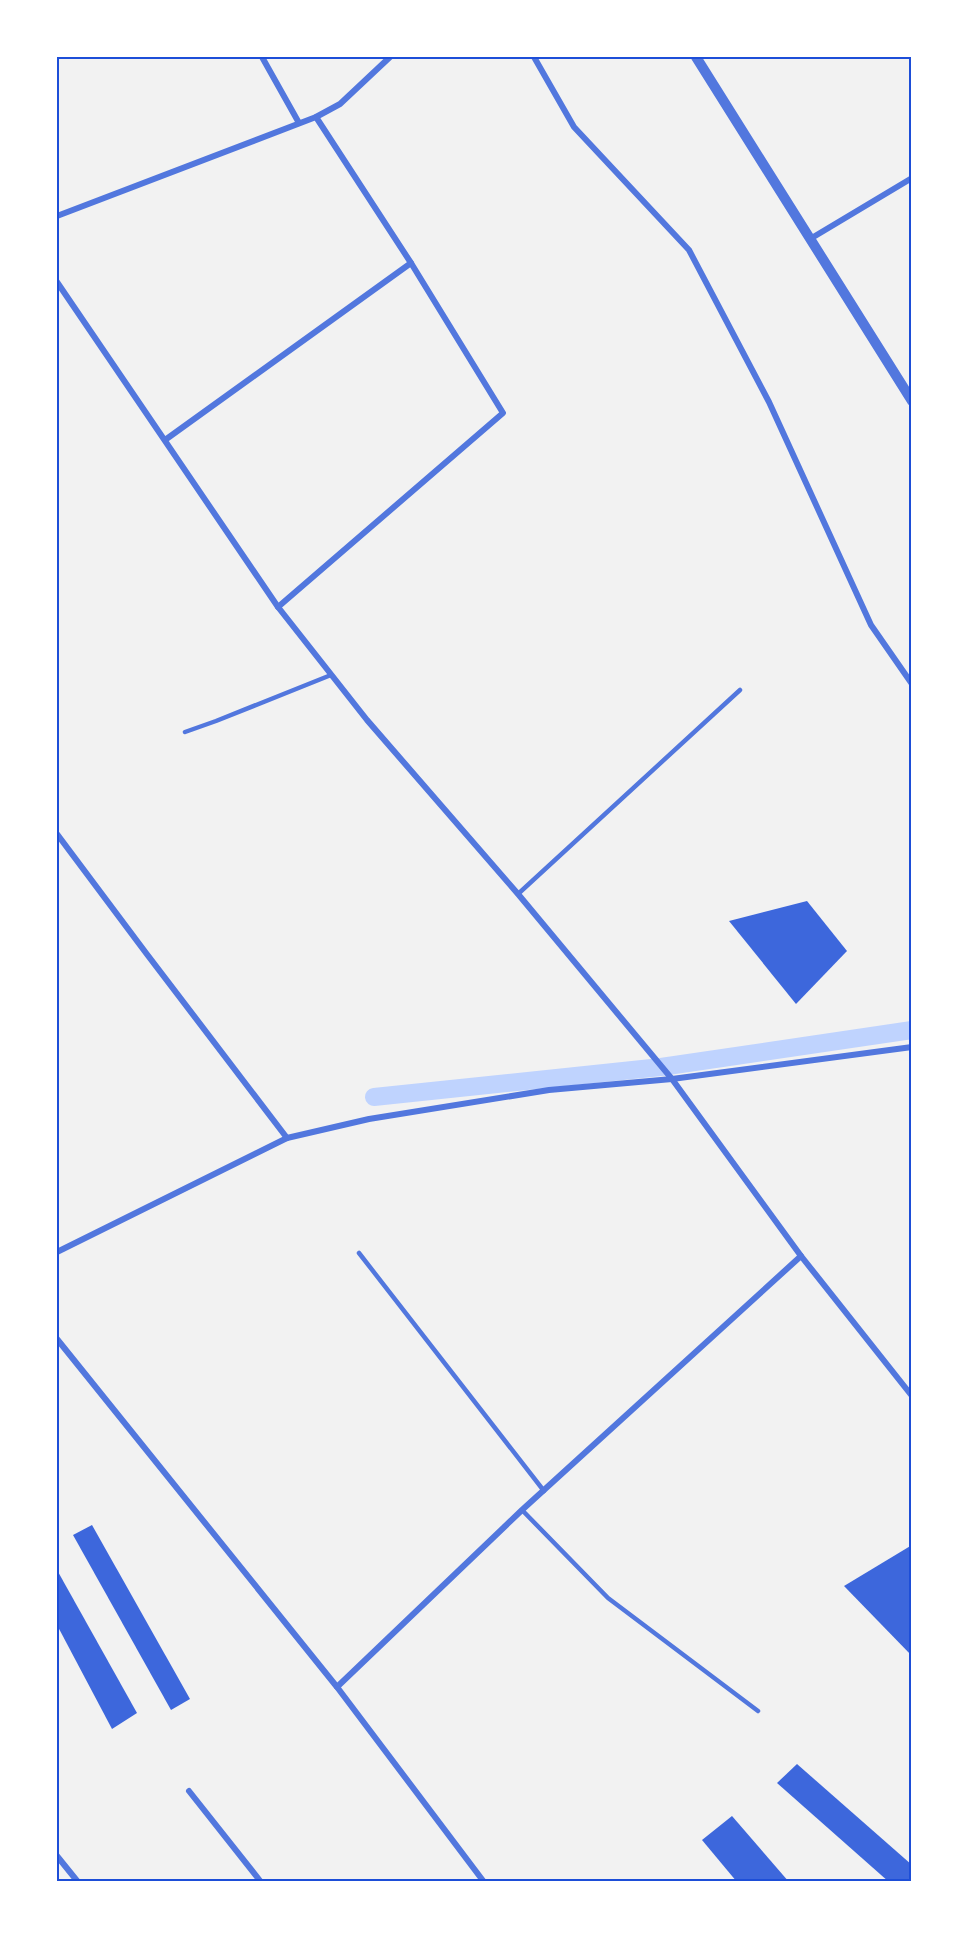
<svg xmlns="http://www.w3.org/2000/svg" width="969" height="1939" font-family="'Archivo Narrow',sans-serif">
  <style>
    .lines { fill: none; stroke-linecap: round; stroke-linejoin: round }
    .canal { stroke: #bfd3fe; stroke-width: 18 }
    .building { fill: #3d67dc }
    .service { stroke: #5277de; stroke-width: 4.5 }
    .minor { stroke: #5277de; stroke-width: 6 }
    .tertiary { stroke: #5277de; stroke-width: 10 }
    .neatline { fill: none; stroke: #1d4ed8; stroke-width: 2 }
  </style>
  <rect width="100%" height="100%" fill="#f2f2f2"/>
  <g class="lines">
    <polyline class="canal" points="374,1097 661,1067 912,1030"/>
  </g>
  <g class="building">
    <polygon points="807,901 847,951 796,1004 729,921"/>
    <polygon points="92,1525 190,1699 171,1710 73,1535"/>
    <polygon points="912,1545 912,1656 844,1586"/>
    <polygon points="57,1570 137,1713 112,1729 57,1625"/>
    <polygon points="797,1764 912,1865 912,1882 889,1882 777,1783"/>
    <polygon points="732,1816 789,1882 737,1882 702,1840"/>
  </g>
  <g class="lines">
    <g class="service">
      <polyline points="185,732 216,721 331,675"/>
      <polyline points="518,894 740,690"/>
      <polyline points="359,1253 544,1491"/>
      <polyline points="522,1510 608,1598 758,1711"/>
    </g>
    <g class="minor">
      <polyline points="262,57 299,123"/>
      <polyline points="534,57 574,127 689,250 769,402 871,625 912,684"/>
      <polyline points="57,216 316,117 340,104 390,57"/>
      <polyline points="810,239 912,178"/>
      <polyline points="57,282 278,607 367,720 518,894 672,1079 801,1256 912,1396"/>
      <polyline points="165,440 411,263"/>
      <polyline points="278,607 503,413 411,263 316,117"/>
      <polyline points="57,834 146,953 287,1138"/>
      <polyline points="57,1252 287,1138 369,1119 549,1090 672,1079 912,1047"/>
      <polyline points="57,1339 337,1687 484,1882"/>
      <polyline points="337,1687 522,1510 801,1256"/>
      <polyline points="189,1791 261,1882"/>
      <polyline points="57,1856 78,1882"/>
    </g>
    <polyline class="tertiary" points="696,57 912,401"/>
  </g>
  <rect width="969" height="1939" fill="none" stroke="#ffffff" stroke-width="117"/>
  <rect x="58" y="58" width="852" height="1822" class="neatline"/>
</svg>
